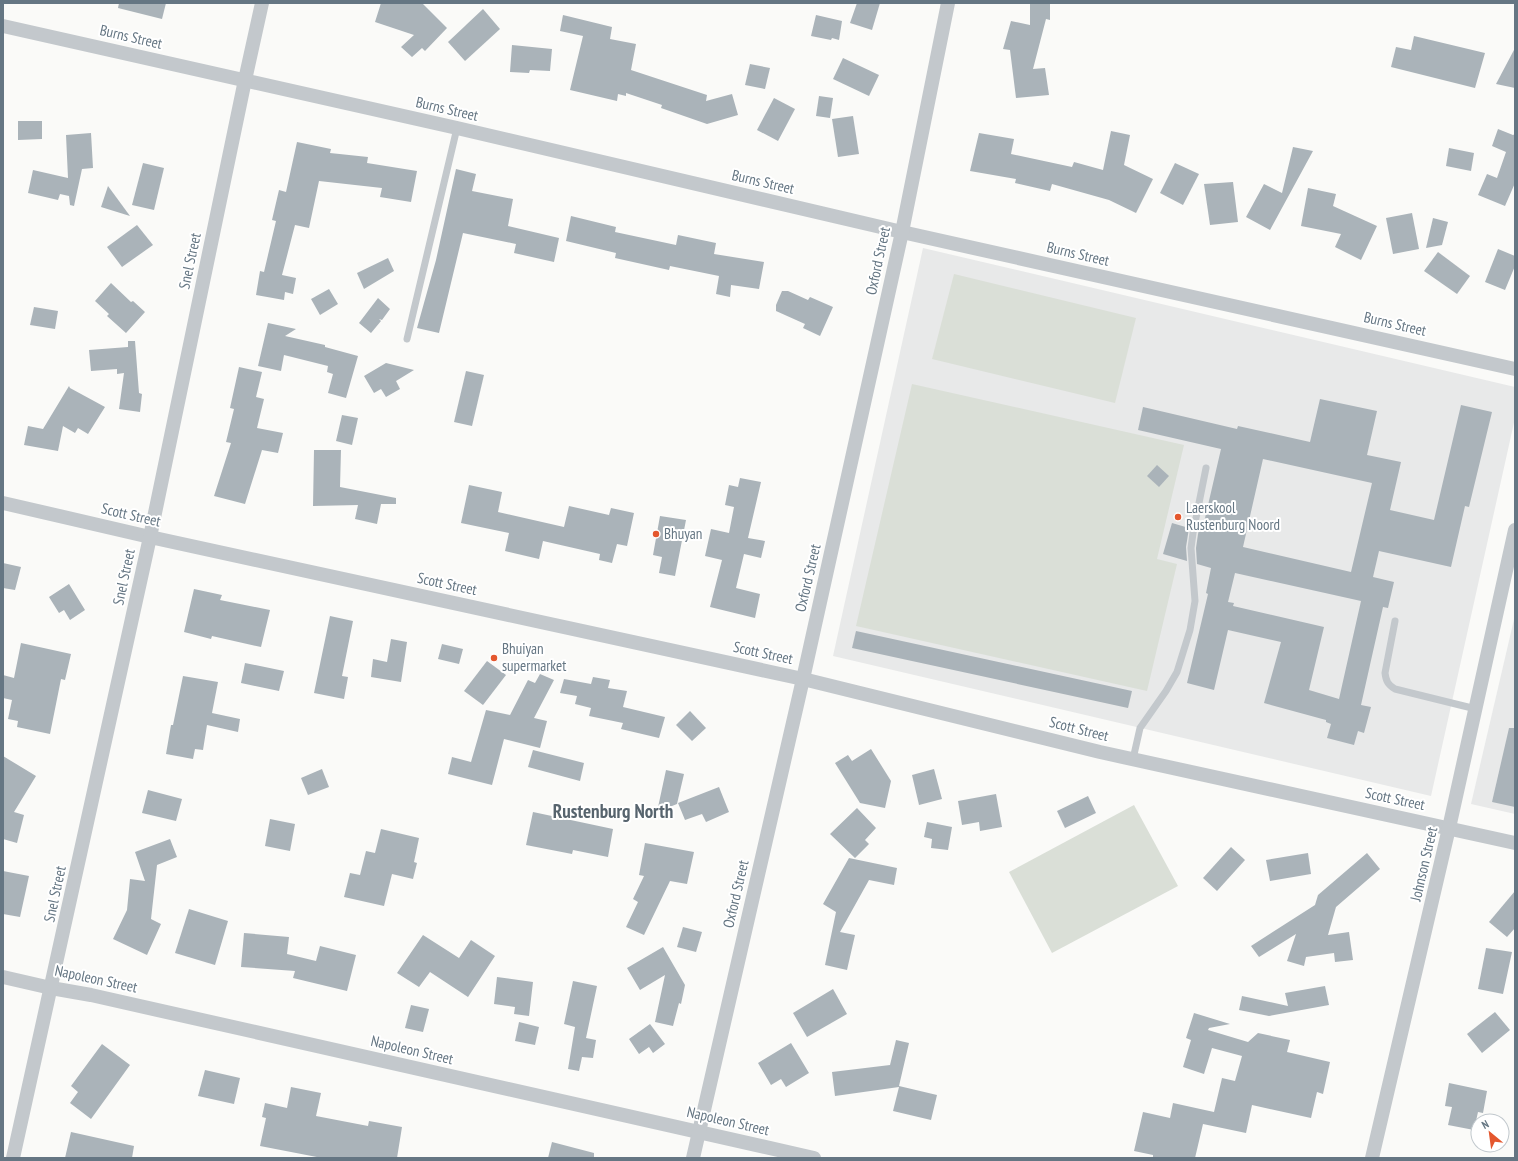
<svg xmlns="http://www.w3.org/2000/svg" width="1518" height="1161" font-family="'PT Sans Narrow',sans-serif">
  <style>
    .built { fill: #e8e9e9 }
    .green { fill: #dadfd7 }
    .building { fill: #aab3b9; fill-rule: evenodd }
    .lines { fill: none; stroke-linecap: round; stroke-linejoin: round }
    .lane { stroke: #c3c8cc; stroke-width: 7 }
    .street { stroke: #c3c8cc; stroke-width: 14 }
    .poi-dot { fill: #e4572e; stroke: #fff; stroke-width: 1.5 }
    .labels { text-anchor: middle; stroke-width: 4; stroke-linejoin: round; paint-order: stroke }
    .street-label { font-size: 15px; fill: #657683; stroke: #fff }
    .poi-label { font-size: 15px; fill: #657683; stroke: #fff; text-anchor: start }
    .district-label { font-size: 19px; font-weight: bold; fill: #57646e; stroke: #fff }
  </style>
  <rect width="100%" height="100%" fill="#fafaf8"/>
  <g class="built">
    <polygon points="923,248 1515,387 1515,418 1431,796 833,656"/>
    <polygon points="1515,615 1515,814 1471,804"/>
  </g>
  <g class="green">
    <polygon points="954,274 1136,318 1115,403 932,359"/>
    <polygon points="912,384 1184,445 1157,559 1177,564 1147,691 856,626"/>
    <polygon points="1134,805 1178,886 1052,953 1009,872"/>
  </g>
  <g class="building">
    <polygon points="119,3 166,3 162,19 118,8"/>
    <polygon points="381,3 422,3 447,28 425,51 422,48 412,57 401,47 414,35 375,22"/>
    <polygon points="857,3 880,3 872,30 850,23"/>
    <polygon points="1030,3 1050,3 1050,20 1046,19 1033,69 1045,68 1049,95 1016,98 1010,50 1003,49 1011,21 1030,25"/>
    <polygon points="483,9 500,29 465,61 448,42"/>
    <polygon points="563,15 612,27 610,39 636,44 631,70 707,95 706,101 732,94 738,115 707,124 661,108 662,105 626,93 626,96 618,94 617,101 570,90 583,36 560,31"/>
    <polygon points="816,15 842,21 839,40 832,38 831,40 811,36"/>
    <polygon points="1414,36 1485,53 1475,88 1391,67 1396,47 1411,50"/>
    <polygon points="512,45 552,49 550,71 530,70 529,73 510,72"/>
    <polygon points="1515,48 1515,88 1496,84"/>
    <polygon points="843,58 879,75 869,96 833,79"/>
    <polygon points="750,64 770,68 765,89 745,85"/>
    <polygon points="819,96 833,98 830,118 816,116"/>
    <polygon points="774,98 795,109 778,141 757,130"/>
    <polygon points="853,116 859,154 838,157 832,119"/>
    <polygon points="18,121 42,121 42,139 18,140"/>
    <polygon points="1498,129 1513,135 1515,134 1515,183 1505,206 1478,195 1487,174 1497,178 1506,152 1492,146"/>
    <polygon points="1111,131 1130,135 1124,165 1153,179 1136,213 1109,200 1052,184 1050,191 1015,183 1016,179 970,171 979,133 1014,139 1011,154 1072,167 1074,162 1103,170"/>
    <polygon points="91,133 93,168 82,169 74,206 70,205 69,196 60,194 58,200 28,193 33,170 68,178 66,135"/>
    <polygon points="297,142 331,149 330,153 368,157 367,163 417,171 411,202 380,197 382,188 319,181 309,228 295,225 282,275 296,278 293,294 285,292 284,300 256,295 260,271 264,272 276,221 272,220 279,190 286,192"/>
    <polygon points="1293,147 1313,151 1270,230 1246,217 1264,184 1282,193"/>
    <polygon points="1449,148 1474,153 1471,171 1446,166"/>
    <polygon points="143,163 164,168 154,210 132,205"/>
    <polygon points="1175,163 1199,174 1183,205 1160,193"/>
    <polygon points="456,169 476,174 472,191 513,199 508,226 559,238 554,262 514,253 516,244 463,233 439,333 417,328 436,260"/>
    <polygon points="1233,182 1238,222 1210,225 1204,184"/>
    <polygon points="108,186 130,216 101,207"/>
    <polygon points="1308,188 1336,194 1333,206 1377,226 1361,260 1335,247 1341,234 1301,226"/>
    <polygon points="1412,213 1419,249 1393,254 1386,218"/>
    <polygon points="571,216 616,227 615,232 676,245 678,235 716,243 714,254 764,262 759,289 731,285 730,297 716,294 719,276 670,266 669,270 615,258 616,253 566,241"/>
    <polygon points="1433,218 1448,222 1442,245 1426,248"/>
    <polygon points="137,225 153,245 122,267 107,247"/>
    <polygon points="1498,249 1515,256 1515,266 1505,290 1485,282"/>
    <polygon points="1438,252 1470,276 1457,294 1424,271"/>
    <polygon points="388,258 394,271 364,289 357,273"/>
    <polygon points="111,283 131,302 133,301 145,312 126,333 107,316 109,314 95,301"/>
    <polygon points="329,289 338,304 320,315 311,299"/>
    <polygon points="782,291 788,291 808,300 810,297 833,307 820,336 803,328 805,324 776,311 776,305"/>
    <polygon points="378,298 390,309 382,320 379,319 381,321 371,333 359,323"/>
    <polygon points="34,307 58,311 55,329 30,325"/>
    <polygon points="268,323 296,329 285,336 325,345 325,347 358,356 346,398 328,393 333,374 327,372 328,366 284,355 281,371 258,366"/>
    <polygon points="128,341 135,341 139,393 142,394 140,412 119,409 124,373 117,374 117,369 91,371 89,350 128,347"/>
    <polygon points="386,363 414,370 396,381 400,389 386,397 381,389 374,393 364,376"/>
    <polygon points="239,367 262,372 256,397 264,399 257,428 283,433 278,453 262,450 245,504 214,496 231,443 226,442 234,409 230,408"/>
    <polygon points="466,371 484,375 472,426 454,422"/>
    <polygon points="69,386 70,388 105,407 88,434 78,428 75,433 63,426 58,451 24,445 28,426 43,429"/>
    <path d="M 1320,399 L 1377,411 L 1367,455 L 1401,462 L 1390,510 L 1434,520 L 1461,405 L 1492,412 L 1469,507 L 1465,506 L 1451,567 L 1379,551 L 1373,577 L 1394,582 L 1388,608 L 1383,607 L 1361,705 L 1371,707 L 1364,733 L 1358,731 L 1354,745 L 1327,738 L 1331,724 L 1326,722 L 1326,720 L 1264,703 L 1281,642 L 1228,630 L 1214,690 L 1187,683 L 1208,594 L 1206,593 L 1211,568 L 1197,564 L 1196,548 L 1198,534 L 1199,530 L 1202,531 L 1221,449 L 1138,430 L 1143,407 L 1237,429 L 1238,426 L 1310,442 ZM 1263,459 L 1372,483 L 1351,572 L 1243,547 ZM 1235,573 L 1361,601 L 1339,699 L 1309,690 L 1324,627 L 1233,606 L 1234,603 L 1228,602 Z"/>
    <polygon points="342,415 358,418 352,445 336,441"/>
    <polygon points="314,450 341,450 340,487 396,498 396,504 381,504 377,524 355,519 358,505 313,506"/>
    <polygon points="1157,465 1169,476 1159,487 1147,476"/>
    <polygon points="740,478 761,482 748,538 765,541 761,558 744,554 736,588 760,594 755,618 710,607 722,560 705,556 711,529 729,533 734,507 725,505 729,485 738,487"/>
    <polygon points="469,485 502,492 498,512 564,527 569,506 609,515 611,508 634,513 627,546 617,544 612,563 599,560 600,554 543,541 539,559 505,551 509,533 461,523"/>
    <polygon points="660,516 686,520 675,576 659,573 662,557 653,555"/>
    <polygon points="1172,523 1189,528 1186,547 1187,561 1163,554"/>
    <polygon points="3,563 21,567 15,590 3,588"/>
    <polygon points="69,584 85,610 70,620 64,610 59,613 49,597"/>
    <polygon points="194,589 222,595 220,600 270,610 261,647 212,636 211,639 184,632"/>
    <polygon points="330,616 353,621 342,676 348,677 344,699 314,693"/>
    <polygon points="856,631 1132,691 1128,708 852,648"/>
    <polygon points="391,639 407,642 401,682 371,677 373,659 387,662"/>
    <polygon points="21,643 71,654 65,680 61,679 50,734 17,727 18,721 8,719 12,700 3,698 3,675 14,678"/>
    <polygon points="442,644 463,649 459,664 438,659"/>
    <polygon points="487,661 506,675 483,705 464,691"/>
    <polygon points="245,663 284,671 279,691 241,683"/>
    <polygon points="540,674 554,680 534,718 547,721 540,748 504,739 492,785 448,774 452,757 471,762 486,710 510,715 528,680 535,683"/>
    <polygon points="183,676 218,682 212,713 240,719 238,732 207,725 203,750 195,749 193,759 166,754 171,725 173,725"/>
    <polygon points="593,677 610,680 608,688 627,691 623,707 665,717 659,738 621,729 623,723 589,716 591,708 575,704 577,696 560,693 564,679 591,684"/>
    <polygon points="690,711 706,728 692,741 676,725"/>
    <polygon points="1509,728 1515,728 1515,807 1492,802"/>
    <polygon points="871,749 891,781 885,808 860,803 835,763 848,755 852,761"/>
    <polygon points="533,750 584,763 580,781 528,767"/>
    <polygon points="3,756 36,776 14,812 24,815 17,843 3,839"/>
    <polygon points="322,769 329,787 308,795 301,778"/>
    <polygon points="934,769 942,799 919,805 912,775"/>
    <polygon points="666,770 684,774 677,804 657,812"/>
    <polygon points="719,787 729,812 706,822 702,814 685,820 678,803"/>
    <polygon points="148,790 182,799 176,821 142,813"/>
    <polygon points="996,794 1002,827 980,831 979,822 962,825 958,801"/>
    <polygon points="1088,796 1096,813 1065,828 1057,811"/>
    <polygon points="857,808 876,828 865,840 869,844 855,858 830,834"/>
    <polygon points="533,812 613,829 608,857 573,850 572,854 526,845"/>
    <polygon points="270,819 295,824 290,851 265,846"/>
    <polygon points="927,822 952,827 948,850 931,848 932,839 924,837"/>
    <polygon points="381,829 419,838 414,862 417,863 413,879 392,874 384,906 344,897 350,873 360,875 366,851 375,853"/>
    <polygon points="170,839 177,857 157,865 151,919 161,924 147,955 113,939 127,910 130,879 145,881 135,852"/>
    <polygon points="645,843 694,852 687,884 670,881 644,935 626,927 638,902 633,899 644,876 639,875"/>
    <polygon points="1231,847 1245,860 1217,891 1203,878"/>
    <polygon points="1308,853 1311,874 1270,881 1266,860"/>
    <polygon points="1367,853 1380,869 1336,907 1328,935 1349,932 1353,960 1335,962 1334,953 1306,957 1304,966 1287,961 1296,934 1259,957 1251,946 1315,905 1318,895"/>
    <polygon points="849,858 897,868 894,885 869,880 840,932 855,935 847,970 825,965 836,912 823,904"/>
    <polygon points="3,871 29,876 20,917 3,914"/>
    <polygon points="1515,891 1515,928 1507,937 1489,922"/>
    <polygon points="189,909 228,921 215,965 175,953"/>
    <polygon points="683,927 702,932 696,952 677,947"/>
    <polygon points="244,933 289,937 287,954 316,961 320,946 356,955 347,991 293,978 295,971 241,967"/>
    <polygon points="423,935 459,958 471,940 495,956 468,997 430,972 419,987 397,973"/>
    <polygon points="663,947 685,985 681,1004 679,1003 673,1026 655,1022 665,975 640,990 627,968"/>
    <polygon points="1486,948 1512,952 1503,994 1478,989"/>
    <polygon points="497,977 533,982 529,1016 514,1014 515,1007 494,1004"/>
    <polygon points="573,981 597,986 586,1038 596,1040 593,1058 582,1057 579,1071 568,1069 575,1027 564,1024"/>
    <polygon points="1325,986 1329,1005 1269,1016 1239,1010 1242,996 1288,1006 1285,993"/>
    <polygon points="833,989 847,1014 807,1037 793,1013"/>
    <polygon points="411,1005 429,1009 423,1032 405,1028"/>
    <polygon points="1495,1012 1510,1030 1482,1053 1467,1034"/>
    <polygon points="1194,1013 1230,1024 1209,1028 1208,1030 1248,1042 1258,1033 1290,1040 1287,1052 1330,1062 1323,1094 1317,1092 1311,1118 1252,1105 1246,1133 1203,1124 1195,1158 1153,1158 1153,1155 1134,1151 1143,1112 1170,1118 1173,1103 1214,1112 1222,1078 1235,1081 1242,1056 1212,1048 1204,1074 1183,1067 1191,1040 1186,1038"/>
    <polygon points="519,1022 539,1027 535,1045 515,1041"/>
    <polygon points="650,1024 665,1044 653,1053 649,1047 639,1054 629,1039"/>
    <polygon points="896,1040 909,1043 899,1086 937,1095 931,1120 893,1111 899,1087 835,1096 832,1072 890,1065"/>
    <polygon points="791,1043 809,1073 786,1087 781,1079 771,1085 758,1063"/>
    <polygon points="102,1044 130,1065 91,1119 70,1103 78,1092 71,1086"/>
    <polygon points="205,1070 240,1078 234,1104 198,1096"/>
    <polygon points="1449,1083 1487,1091 1483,1113 1478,1112 1474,1130 1448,1125 1452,1107 1445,1106"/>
    <polygon points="291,1087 321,1093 316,1116 368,1126 369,1121 402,1127 397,1158 322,1158 260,1146 266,1118 262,1117 265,1103 287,1108"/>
    <polygon points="71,1132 134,1146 132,1158 65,1158"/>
    <polygon points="552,1142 594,1153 594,1158 548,1158"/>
  </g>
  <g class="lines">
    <g class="lane">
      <polyline points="407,339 457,128"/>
      <path d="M 1395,621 L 1385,673 C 1386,681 1388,685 1395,689 L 1476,709"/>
      <polyline points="1133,759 1140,728 1166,691 1177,672 1190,630 1195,601 1191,548 1193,533 1206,468"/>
    </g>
    <g class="street">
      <polyline points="3,26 457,128 902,232 1515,369"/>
      <polyline points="3,503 150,537 803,679 1100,752 1515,843"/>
      <polyline points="3,977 51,988 91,995 814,1158"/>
      <polyline points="13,1158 150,537 245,80 262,3"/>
      <polyline points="693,1158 803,679 902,232 948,3"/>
      <polyline points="1372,1158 1449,828 1515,530"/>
    </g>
  </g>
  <g class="poi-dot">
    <circle cx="1178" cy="517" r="4"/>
    <circle cx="656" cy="534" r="4"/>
    <circle cx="494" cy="658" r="4"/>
  </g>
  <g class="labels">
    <g class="street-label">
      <text transform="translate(131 37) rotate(13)" y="5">Burns Street</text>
      <text transform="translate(447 109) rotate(13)" y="5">Burns Street</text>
      <text transform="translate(763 182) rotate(13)" y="5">Burns Street</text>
      <text transform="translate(1078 254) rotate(13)" y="5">Burns Street</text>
      <text transform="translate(190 261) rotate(-78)" y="5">Snel Street</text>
      <text transform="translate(878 261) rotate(-78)" y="5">Oxford Street</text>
      <text transform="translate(1395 324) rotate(13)" y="5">Burns Street</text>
      <text transform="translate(131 515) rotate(13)" y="5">Scott Street</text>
      <text transform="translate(124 577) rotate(-78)" y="5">Snel Street</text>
      <text transform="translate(808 578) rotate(-77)" y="5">Oxford Street</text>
      <text transform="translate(447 584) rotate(12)" y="5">Scott Street</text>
      <text transform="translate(763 653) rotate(12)" y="5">Scott Street</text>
      <text transform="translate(1079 729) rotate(14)" y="5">Scott Street</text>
      <text transform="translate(1395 799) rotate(12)" y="5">Scott Street</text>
      <text transform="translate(1424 864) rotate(-77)" y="5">Johnson Street</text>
      <text transform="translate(55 894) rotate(-78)" y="5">Snel Street</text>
      <text transform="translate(736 894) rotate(-77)" y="5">Oxford Street</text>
      <text transform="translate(96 979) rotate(12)" y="5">Napoleon Street</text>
      <text transform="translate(412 1050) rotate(13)" y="5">Napoleon Street</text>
      <text transform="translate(728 1121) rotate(13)" y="5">Napoleon Street</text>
    </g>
    <g class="poi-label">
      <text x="1186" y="513">Laerskool<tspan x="1186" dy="17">Rustenburg Noord</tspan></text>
      <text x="664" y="539">Bhuyan</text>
      <text x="502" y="654">Bhuiyan<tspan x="502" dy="17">supermarket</tspan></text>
    </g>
    <g class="district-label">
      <text x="613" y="818">Rustenburg North</text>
    </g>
  </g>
  <rect width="1518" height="1161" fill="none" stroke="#657683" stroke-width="8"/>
  <g transform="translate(1490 1133) rotate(331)"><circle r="19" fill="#ffffff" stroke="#c1c8cd"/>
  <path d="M0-3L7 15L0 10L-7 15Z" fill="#e4572e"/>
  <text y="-6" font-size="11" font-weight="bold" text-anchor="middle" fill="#657683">N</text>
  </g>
</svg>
